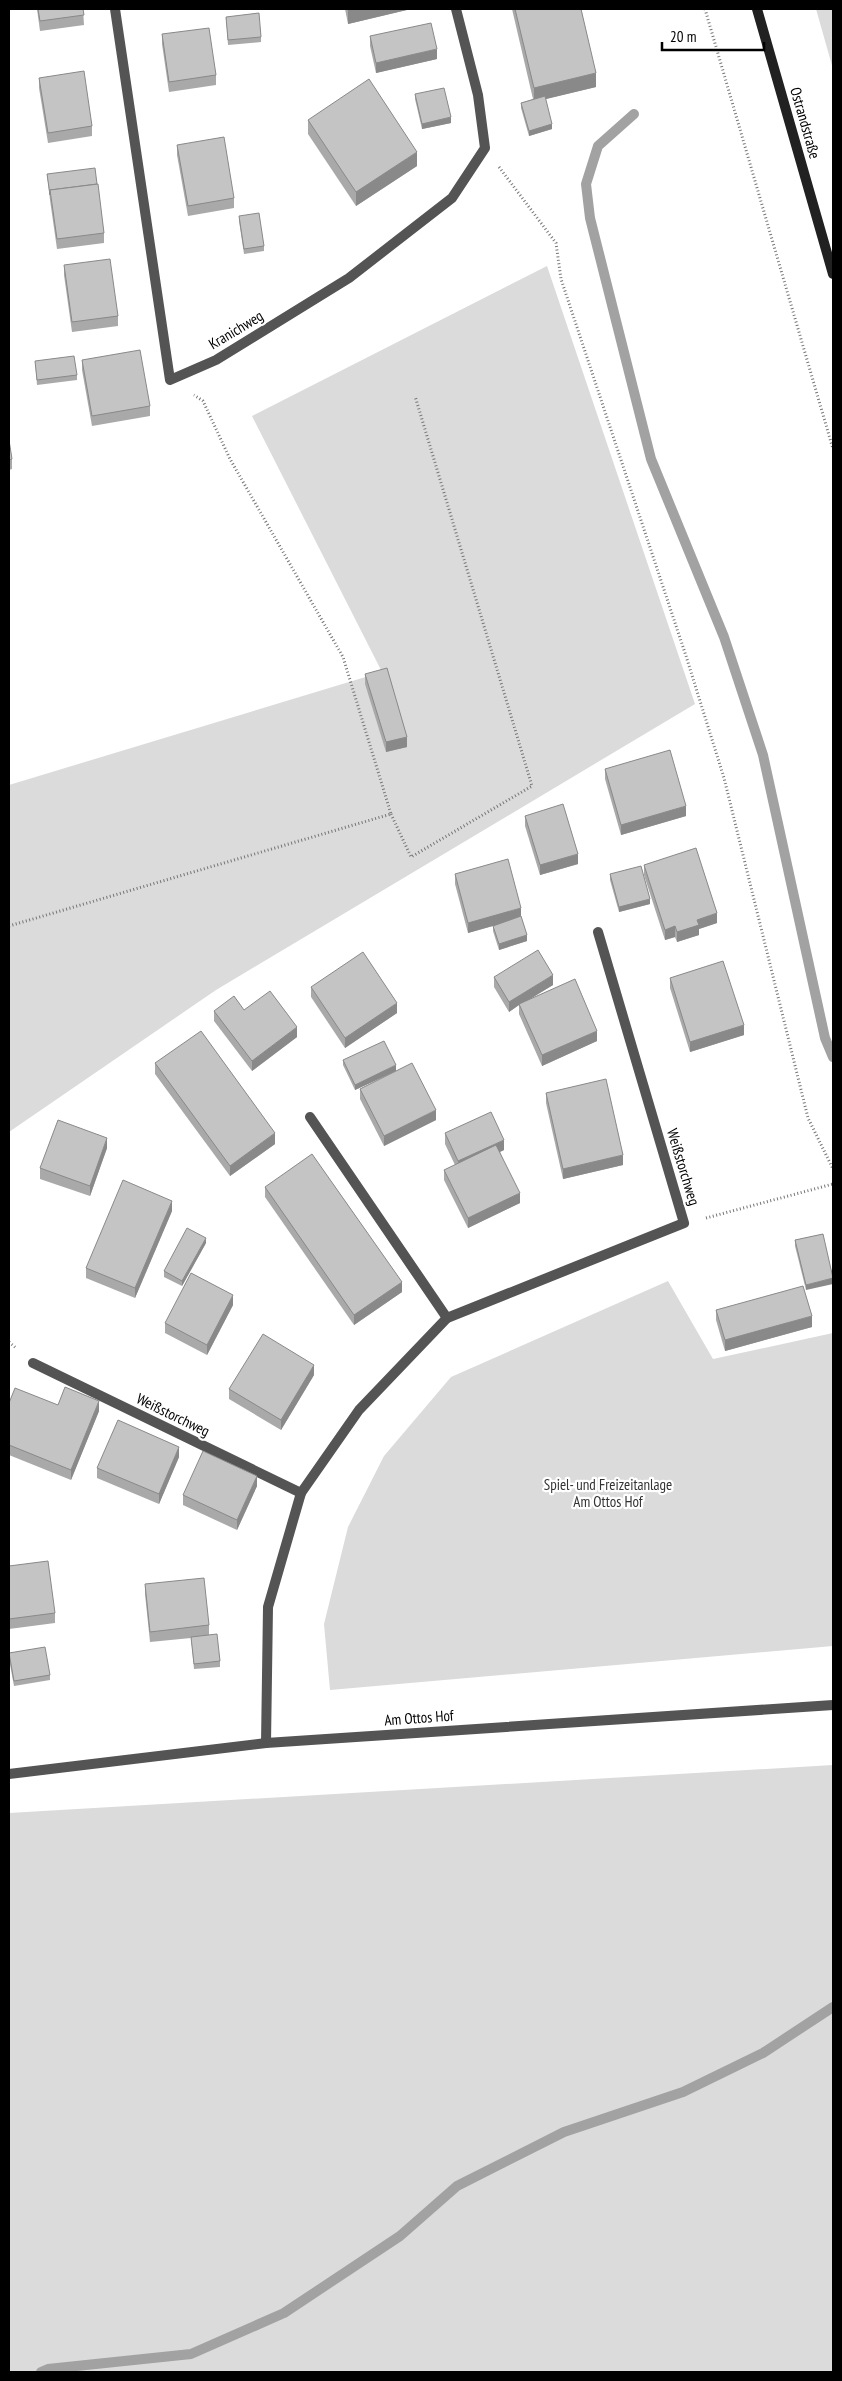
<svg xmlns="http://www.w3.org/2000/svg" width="842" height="2381" font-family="'PT Sans Narrow',sans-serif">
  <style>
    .green { fill: #dbdbdb }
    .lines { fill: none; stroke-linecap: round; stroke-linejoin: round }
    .stream { stroke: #a2a2a2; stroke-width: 10 }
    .path { stroke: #767676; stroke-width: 3; stroke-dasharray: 1 2.5; stroke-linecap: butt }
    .street { stroke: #545454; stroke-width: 10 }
    .secondary { stroke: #212121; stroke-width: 10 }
    .wall { fill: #a9a9a9 }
    .shaded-wall { fill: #898989 }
    .building { fill: #c4c4c4; stroke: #898989 }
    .labels { text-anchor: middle; stroke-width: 4.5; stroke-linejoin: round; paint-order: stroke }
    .street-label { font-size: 15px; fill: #000; stroke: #fff }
    .park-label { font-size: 15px; fill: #323232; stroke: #fff }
  </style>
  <rect width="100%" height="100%" fill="#fff"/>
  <g class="green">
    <polygon points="816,9 833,9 833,69"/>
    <polygon points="547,266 695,704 216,990 9,1132 9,785 382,672 252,416"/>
    <polygon points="668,1281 713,1359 833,1333 833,1646 330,1690 324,1624 348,1527 384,1456 451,1377"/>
    <polygon points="833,1765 833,2372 9,2372 9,1813"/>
  </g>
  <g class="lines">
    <g class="stream">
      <polyline points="634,114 598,146 586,184 590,218 651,459 724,637 763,755 825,1038 833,1057"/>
      <polyline points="41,2372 48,2369 191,2354 284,2313 400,2236 457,2186 564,2132 683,2092 763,2053 833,2007"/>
    </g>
    <g class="path">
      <polyline points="705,9 833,449"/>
      <polyline points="499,167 556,243 561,279 686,656 724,778 808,1118 833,1169"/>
      <polyline points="391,814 411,857 532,786 415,396"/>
      <polyline points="9,926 391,814 343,657 230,459 203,401 194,395"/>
      <polyline points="706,1218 833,1184"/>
      <polyline points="9,1342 16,1348"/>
    </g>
    <g class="street">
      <polyline points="115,9 170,380 216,360 349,278 452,198 485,148 478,95 456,9"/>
      <polyline points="310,1117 447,1318"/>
      <polyline points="33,1363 301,1493"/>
      <polyline points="266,1743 268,1607 301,1493 359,1410 447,1318 684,1223 598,932"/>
      <polyline points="9,1774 266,1743 833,1705"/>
    </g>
    <polyline class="secondary" points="757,9 833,274"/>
  </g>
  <g class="wall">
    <polygon points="37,9 83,9 84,25 40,31"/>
    <polygon points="345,9 411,9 348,24"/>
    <polygon points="512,9 581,9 596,87 545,99 552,129 529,136 521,108 521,103 533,99"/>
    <polygon points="226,17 261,37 261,42 228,45"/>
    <polygon points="162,34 216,75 216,85 169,92 162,44"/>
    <polygon points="370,36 437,59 376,73 370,46"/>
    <polygon points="39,78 92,126 92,136 48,143 39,88"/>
    <polygon points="415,94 451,123 422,129 415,99"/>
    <polygon points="308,120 417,166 356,206 308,134"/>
    <polygon points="177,145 234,198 234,208 188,216 177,155"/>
    <polygon points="47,174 97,184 104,233 104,243 57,249 50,200"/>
    <polygon points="239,216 264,246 264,251 244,254 239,221"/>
    <polygon points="64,265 118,316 118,326 72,332 64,275"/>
    <polygon points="82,360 150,406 150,416 92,426 82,370"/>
    <polygon points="35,361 77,375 77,380 37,385"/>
    <polygon points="9,440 12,459 12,469 9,470"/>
    <polygon points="365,674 407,747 386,752 365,684"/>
    <polygon points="605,769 686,816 621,835 605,779"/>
    <polygon points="525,816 578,864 540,875 525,826"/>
    <polygon points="644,865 717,923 699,929 699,935 677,942 675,937 665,940 644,875"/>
    <polygon points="455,874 521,917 527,941 499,950 493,931 493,926 468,933 455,884"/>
    <polygon points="610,874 650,904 619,912 610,880"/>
    <polygon points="494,977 553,985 530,999 597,1041 542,1066 519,1014 519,1005 509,1012 494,987"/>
    <polygon points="670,978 744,1035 690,1052 670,988"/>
    <polygon points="311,987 397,1013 345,1048 311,997"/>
    <polygon points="244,1010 297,1037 252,1071 214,1021 214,1011"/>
    <polygon points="343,1060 396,1071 355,1090 343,1065"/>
    <polygon points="155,1063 275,1144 230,1176 155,1074"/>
    <polygon points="360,1089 436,1120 384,1146 360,1099"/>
    <polygon points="546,1093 623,1165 563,1179 546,1103"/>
    <polygon points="445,1133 504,1150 500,1152 520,1203 468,1228 444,1180 444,1170 455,1165 445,1144"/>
    <polygon points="107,1148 90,1196 40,1179 40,1168"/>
    <polygon points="265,1187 402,1292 354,1325 265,1197"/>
    <polygon points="172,1211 135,1298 86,1278 86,1268"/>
    <polygon points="823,1234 806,1290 795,1246 795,1240"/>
    <polygon points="206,1243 182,1286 164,1277 164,1271"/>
    <polygon points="233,1305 207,1355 165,1333 165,1323"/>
    <polygon points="716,1310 812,1327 725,1351 716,1320"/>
    <polygon points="314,1375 281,1430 229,1399 229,1389"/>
    <polygon points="9,1403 58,1405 99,1411 71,1480 9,1455"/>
    <polygon points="179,1457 159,1504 97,1478 97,1468"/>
    <polygon points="257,1486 237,1530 183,1505 183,1495"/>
    <polygon points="9,1566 55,1613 55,1623 9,1629"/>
    <polygon points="145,1584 209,1625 209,1635 220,1661 220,1667 194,1669 191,1638 150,1642 145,1594"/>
    <polygon points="9,1653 50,1675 50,1680 14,1686 9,1659"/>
  </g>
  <g class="shaded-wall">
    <polygon points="348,9 411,9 348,24"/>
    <polygon points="437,49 437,59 376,73 376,63"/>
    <polygon points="596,73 596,87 534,102 534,88"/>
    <polygon points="451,117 451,123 422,129 422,124"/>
    <polygon points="552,124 552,129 529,136 529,131"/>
    <polygon points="417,152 417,166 356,206 356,192"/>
    <polygon points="407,737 407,747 386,752 386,742"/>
    <polygon points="686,806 686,816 621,835 621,825"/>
    <polygon points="578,854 578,864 540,875 540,865"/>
    <polygon points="650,899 650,904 619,912 619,907"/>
    <polygon points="521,908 521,918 468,933 468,923"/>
    <polygon points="717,913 717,923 699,929 699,935 677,942 677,932 697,920"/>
    <polygon points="675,926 675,937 665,940 665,930"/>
    <polygon points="527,935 527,941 499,950 499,944"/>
    <polygon points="553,975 553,985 520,1005 519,1004 519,1005 509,1012 509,1002"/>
    <polygon points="397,1003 397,1013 345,1048 345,1038"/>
    <polygon points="744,1025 744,1035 690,1052 690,1042"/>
    <polygon points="297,1027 297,1037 252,1071 252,1061"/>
    <polygon points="597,1031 597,1041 542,1066 542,1055"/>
    <polygon points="396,1065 396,1071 355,1090 355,1085"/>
    <polygon points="436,1110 436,1120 384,1146 384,1136"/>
    <polygon points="275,1133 275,1144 230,1176 230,1166"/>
    <polygon points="107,1138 107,1148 90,1196 90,1186"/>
    <polygon points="504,1140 504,1150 458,1171 458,1161"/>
    <polygon points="623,1155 623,1165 563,1179 563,1169"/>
    <polygon points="520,1193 520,1203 468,1228 468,1218"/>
    <polygon points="172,1201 172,1211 135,1298 135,1288"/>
    <polygon points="206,1238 206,1243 182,1286 182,1281"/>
    <polygon points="833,1278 833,1284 806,1290 806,1285"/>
    <polygon points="402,1282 402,1292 354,1325 354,1315"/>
    <polygon points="233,1295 233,1305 207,1355 207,1345"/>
    <polygon points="812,1316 812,1327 725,1351 725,1340"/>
    <polygon points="314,1365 314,1375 281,1430 281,1420"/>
    <polygon points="99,1401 99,1411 71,1480 71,1470"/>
    <polygon points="179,1447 179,1457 159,1504 159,1494"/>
    <polygon points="257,1476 257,1486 237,1530 237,1520"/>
  </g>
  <g class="building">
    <polygon points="38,9 83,9 84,15 40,21"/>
    <polygon points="515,9 581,9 596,73 534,88"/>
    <polygon points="259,13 261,37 228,40 226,17"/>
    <polygon points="431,23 437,49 376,63 370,36"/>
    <polygon points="209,28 216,75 169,82 162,34"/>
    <polygon points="84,71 92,126 48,133 39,78"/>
    <polygon points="369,79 417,152 356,192 308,120"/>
    <polygon points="444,88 451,117 422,124 415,94"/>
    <polygon points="545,96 552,124 529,131 521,103"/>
    <polygon points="224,137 234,198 188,206 177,145"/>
    <polygon points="95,168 97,184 50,190 50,195 47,174"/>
    <polygon points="98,184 104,233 57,239 50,190"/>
    <polygon points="259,213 264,246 244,249 239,216"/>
    <polygon points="110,259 118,316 72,322 64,265"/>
    <polygon points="140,350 150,406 92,416 82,360"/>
    <polygon points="74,356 77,375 37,380 35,361"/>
    <polygon points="9,440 12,459 9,460"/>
    <polygon points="387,668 407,737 386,742 365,674"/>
    <polygon points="670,750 686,806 621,825 605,769"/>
    <polygon points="563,804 578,854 540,865 525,816"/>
    <polygon points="696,848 717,913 697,920 699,925 677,932 675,926 665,930 644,865"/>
    <polygon points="508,859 521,908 468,923 455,874"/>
    <polygon points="641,866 650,899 619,907 610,874"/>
    <polygon points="521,916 527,935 499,944 493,926"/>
    <polygon points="538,950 553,975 509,1002 494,977"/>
    <polygon points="363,952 397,1003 345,1038 311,987"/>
    <polygon points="723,961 744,1025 690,1042 670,978"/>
    <polygon points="575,979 597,1031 542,1055 519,1004"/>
    <polygon points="270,991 297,1027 252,1061 214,1011 234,996 244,1010"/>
    <polygon points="201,1031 275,1133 230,1166 155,1063"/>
    <polygon points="384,1041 396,1065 355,1085 343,1060"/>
    <polygon points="412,1063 436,1110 384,1136 360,1089"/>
    <polygon points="606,1079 623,1155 563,1169 546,1093"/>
    <polygon points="491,1112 504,1140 458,1161 445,1133"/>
    <polygon points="58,1120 107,1138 90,1186 40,1168"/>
    <polygon points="496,1145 520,1193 468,1218 444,1170"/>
    <polygon points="312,1154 402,1282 354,1315 265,1187"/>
    <polygon points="123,1180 172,1201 135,1288 86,1268"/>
    <polygon points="187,1228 206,1238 182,1281 164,1271"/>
    <polygon points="823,1234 833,1278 806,1285 795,1240"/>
    <polygon points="191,1273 233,1295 207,1345 165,1323"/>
    <polygon points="803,1286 812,1316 725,1340 716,1310"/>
    <polygon points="263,1334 314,1365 281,1420 229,1389"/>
    <polygon points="65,1387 99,1401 71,1470 9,1445 9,1403 15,1388 58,1405"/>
    <polygon points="118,1420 179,1447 159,1494 97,1468"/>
    <polygon points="203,1451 257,1476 237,1520 183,1495"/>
    <polygon points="48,1561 55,1613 9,1619 9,1566"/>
    <polygon points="204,1578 209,1625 150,1632 145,1584"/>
    <polygon points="217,1634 220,1661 194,1664 191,1637"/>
    <polygon points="45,1647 50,1675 14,1681 9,1653"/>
  </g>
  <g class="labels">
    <g class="street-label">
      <text transform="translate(805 123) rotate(74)" y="5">Ostrandstraße</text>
      <text transform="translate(236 330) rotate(-31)" y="5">Kranichweg</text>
      <text transform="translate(683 1167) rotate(73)" y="5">Weißstorchweg</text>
      <text transform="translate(173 1415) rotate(26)" y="5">Weißstorchweg</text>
      <text transform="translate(419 1718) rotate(-4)" y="5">Am Ottos Hof</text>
    </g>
    <g class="park-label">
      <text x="608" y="1490">Spiel- und Freizeitanlage<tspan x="608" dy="17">Am Ottos Hof</tspan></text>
    </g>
  </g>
  <rect width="842" height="2381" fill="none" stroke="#000000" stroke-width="20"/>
  <path d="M662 42v8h102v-8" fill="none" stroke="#000000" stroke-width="2.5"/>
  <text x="670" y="42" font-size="15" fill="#000000" stroke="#ffffff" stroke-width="4" paint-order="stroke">20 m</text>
</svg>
